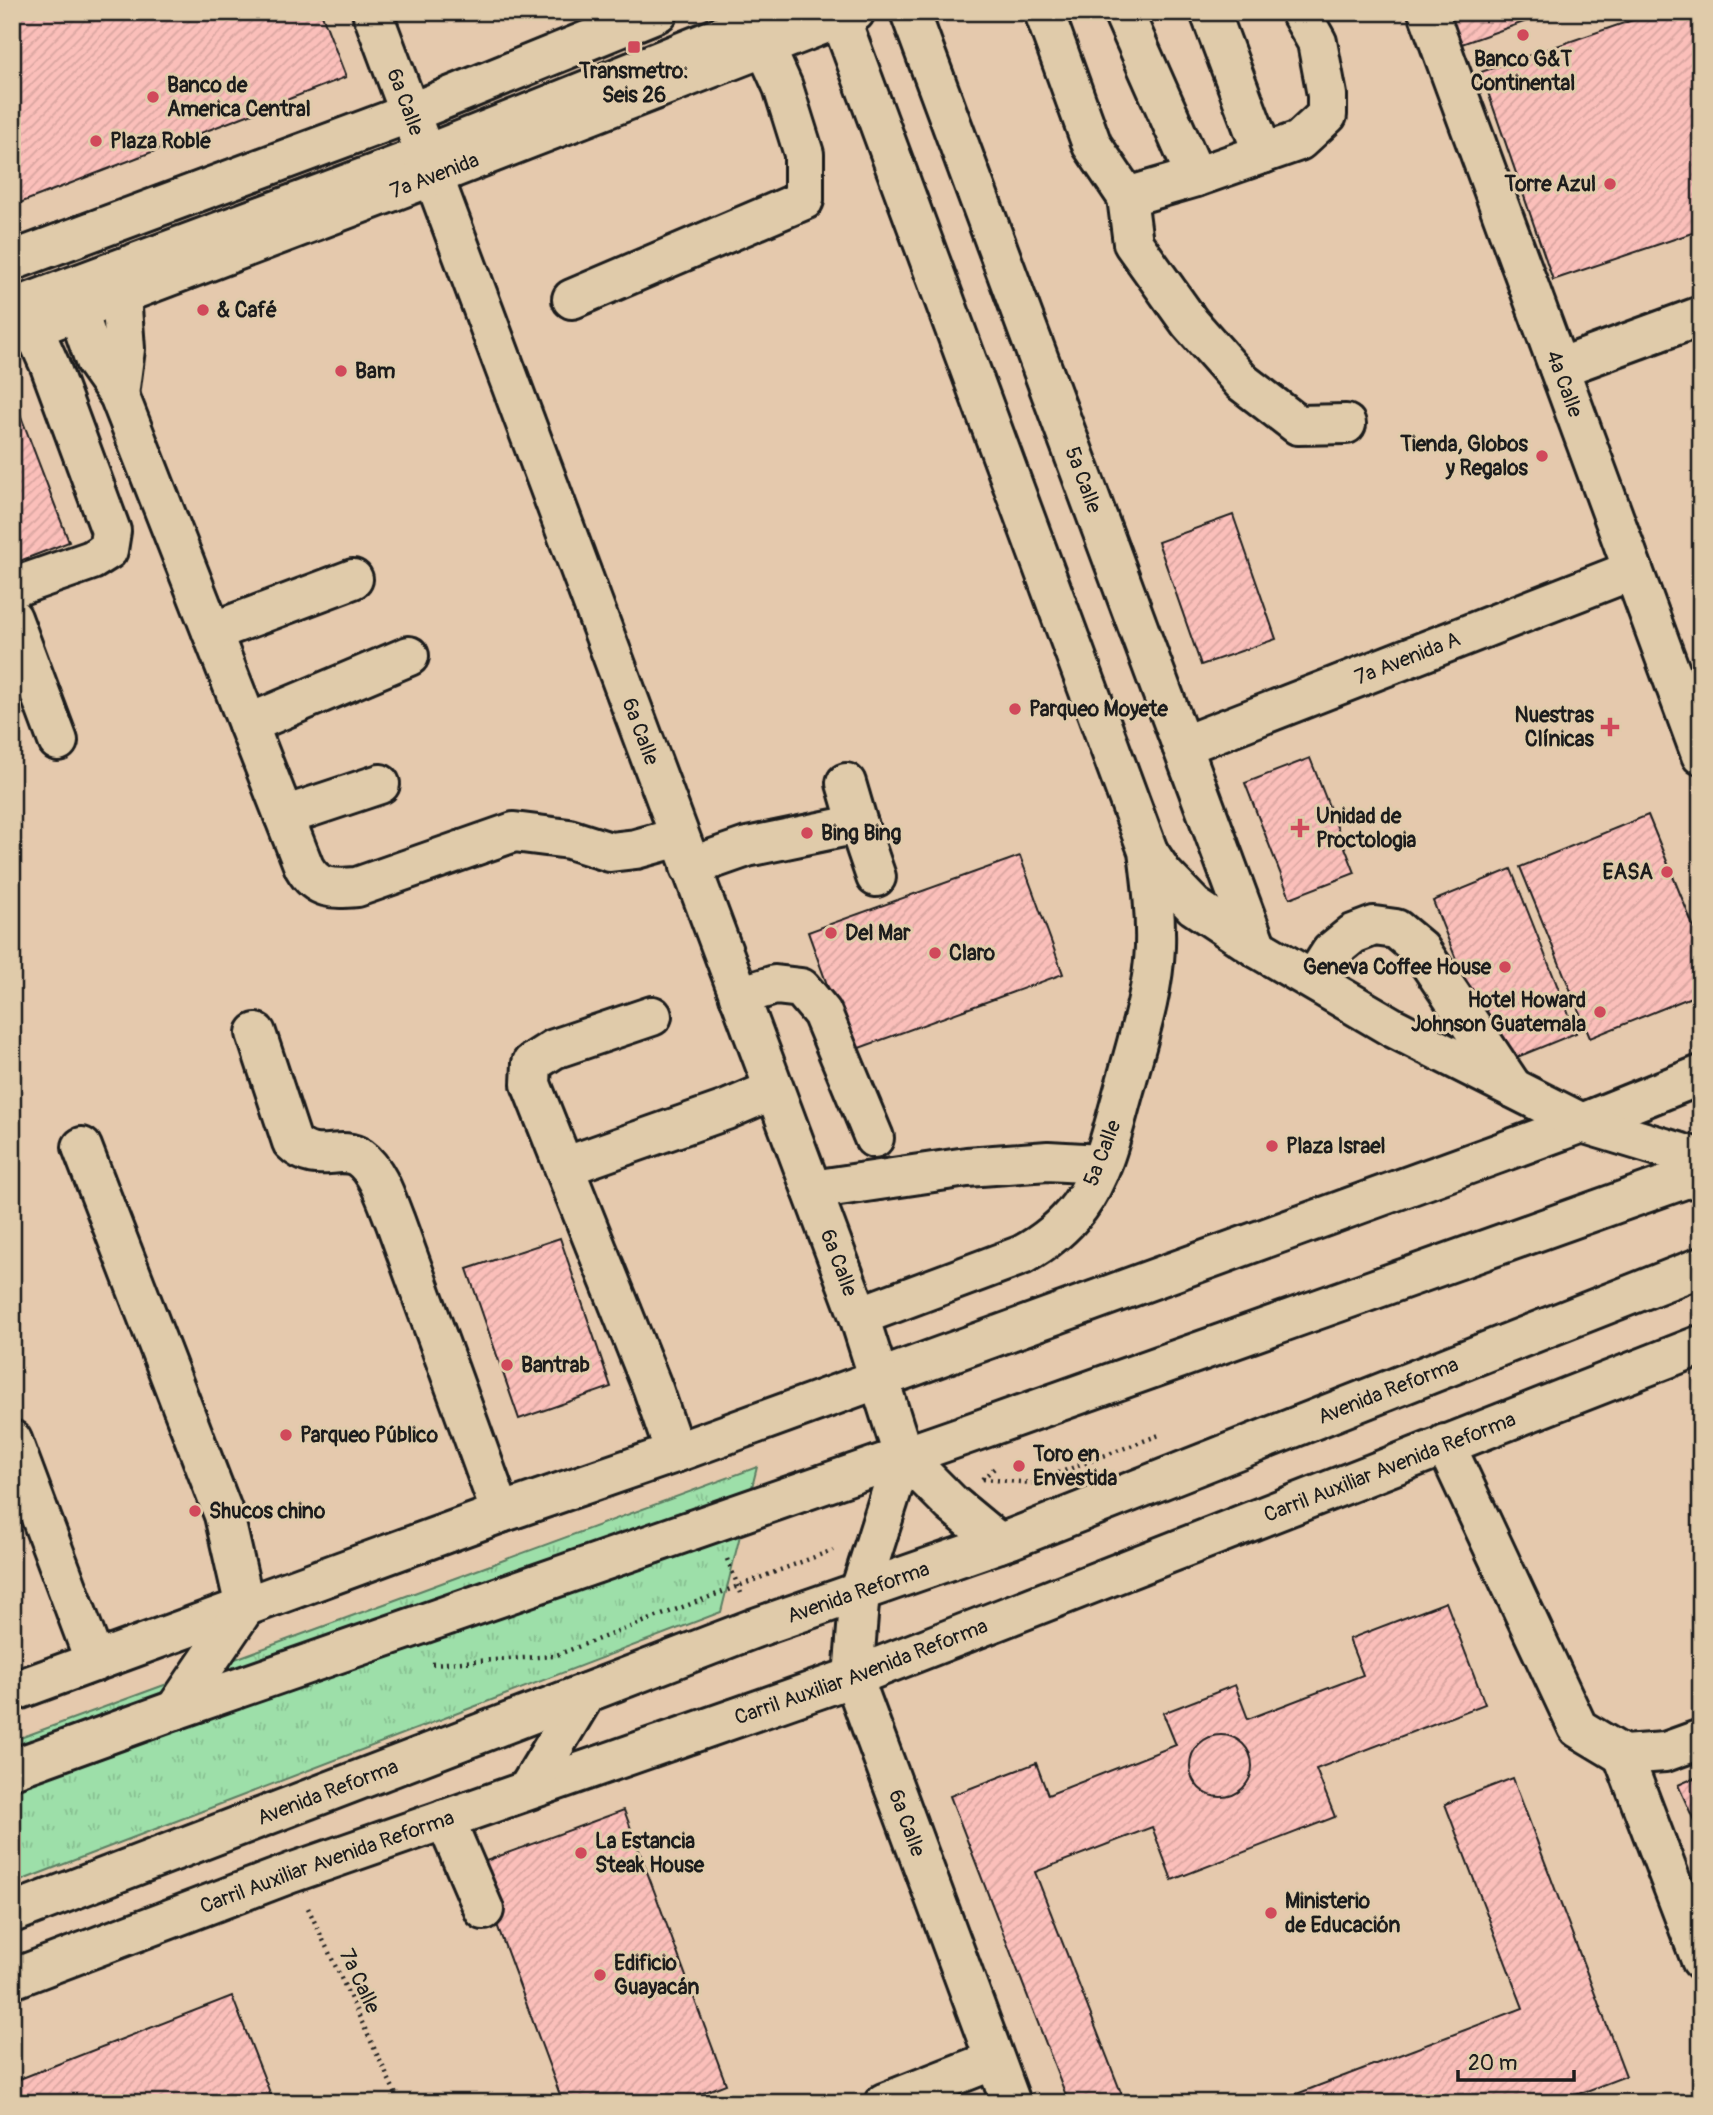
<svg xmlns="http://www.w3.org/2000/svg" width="1713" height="2115" font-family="Pangolin,sans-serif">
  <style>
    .park { fill: url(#park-tufts); stroke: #5c7e62; stroke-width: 2 }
    .building { fill: url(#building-hatch); stroke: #1c1c1c; stroke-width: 2 }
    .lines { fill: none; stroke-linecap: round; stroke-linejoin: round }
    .minor-casing { stroke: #1c1c1c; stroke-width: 44 }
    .major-casing { stroke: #1c1c1c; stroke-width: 44 }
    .path { stroke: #1c1c1c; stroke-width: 4.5; stroke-dasharray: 2 5; stroke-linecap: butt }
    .minor { stroke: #e0cbaa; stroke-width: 38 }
    .major { stroke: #e0cbaa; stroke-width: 38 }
    .poi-dot { fill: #d1495b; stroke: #e0cbaa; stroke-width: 2.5 }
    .labels { text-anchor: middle; stroke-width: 6; stroke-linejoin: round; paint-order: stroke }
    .poi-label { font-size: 21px; font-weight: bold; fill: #1c1c1c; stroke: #e0cbaa; text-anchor: start }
    .street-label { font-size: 21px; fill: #1c1c1c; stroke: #e0cbaa }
  </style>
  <defs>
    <pattern id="park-tufts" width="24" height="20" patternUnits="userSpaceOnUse" patternTransform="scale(1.75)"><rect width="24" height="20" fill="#9ddfa9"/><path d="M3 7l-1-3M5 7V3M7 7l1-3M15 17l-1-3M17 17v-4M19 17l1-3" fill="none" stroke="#87bf91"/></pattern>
    <pattern id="building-hatch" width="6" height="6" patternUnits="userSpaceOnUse" patternTransform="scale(1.75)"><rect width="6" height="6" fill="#fbbfba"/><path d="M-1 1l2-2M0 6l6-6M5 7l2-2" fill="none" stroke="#d7a49f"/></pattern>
  </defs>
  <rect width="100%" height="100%" fill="#e5c9ad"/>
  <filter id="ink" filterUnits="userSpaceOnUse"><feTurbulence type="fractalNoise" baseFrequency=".0143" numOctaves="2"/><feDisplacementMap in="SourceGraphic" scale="14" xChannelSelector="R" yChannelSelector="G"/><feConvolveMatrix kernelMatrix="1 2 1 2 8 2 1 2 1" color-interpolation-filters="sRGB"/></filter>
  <g filter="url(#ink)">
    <polygon class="park" points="757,1467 721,1612 12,1884 12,1741"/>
    <g class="building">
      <polygon points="12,12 321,12 346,77 12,206"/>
      <polygon points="1444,12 1552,12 1456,46"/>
      <polygon points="1656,12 1701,12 1701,230 1553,280 1481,72"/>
      <polygon points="12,393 69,542 12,564"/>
      <polygon points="1233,515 1276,639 1201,665 1158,542"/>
      <polygon points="1310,758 1355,873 1290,898 1245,783"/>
      <polygon points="1648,815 1701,945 1701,993 1590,1038 1520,867"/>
      <polygon points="1020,856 1063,974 851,1051 808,932"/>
      <polygon points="1511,869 1576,1033 1498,1065 1433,901"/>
      <polygon points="560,1238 611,1387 519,1419 467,1269"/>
      <polygon points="1446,1602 1485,1704 1316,1769 1335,1817 1172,1880 1152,1827 1035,1872 1125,2103 1069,2103 950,1796 1036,1763 1048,1795 1176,1745 1163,1713 1235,1685 1248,1719 1363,1675 1349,1639"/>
      <circle cx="1221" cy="1766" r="31"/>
      <polygon points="1701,1775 1701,1836 1678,1785"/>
      <polygon points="1513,1778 1626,2076 1555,2103 1273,2103 1523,2008 1445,1804"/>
      <polygon points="624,1810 726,2084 677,2103 563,2103 475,1865"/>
      <polygon points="232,1996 274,2103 12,2103 12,2082"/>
    </g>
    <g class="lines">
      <g class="minor-casing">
        <g id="minor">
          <polyline points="1044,12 1092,145 1127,197 1196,177 1299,141 1327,115 1327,95 1317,42 1300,12"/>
          <polyline points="1123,12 1196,177"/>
          <polyline points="1210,12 1263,154"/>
          <path id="s1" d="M 1428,12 L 1701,755"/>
          <polyline points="1127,197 1133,243 1190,323 1242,382 1298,425 1346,424"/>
          <polyline points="572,299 804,200 804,154 783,87 765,47"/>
          <polyline points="12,309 425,155 781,12"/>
          <path d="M 78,312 L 95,361 L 119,395 L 304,867 C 317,890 333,889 357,887 L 514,832 L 569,839 L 610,852 L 636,849 L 679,837"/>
          <polyline points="1559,368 1701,316"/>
          <polyline points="119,395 125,349 121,295"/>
          <polyline points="12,588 92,560 108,550 111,531 50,366 33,328"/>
          <polyline points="12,618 58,741"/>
          <polyline points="212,632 353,579"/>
          <polyline points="248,724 409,656"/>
          <path id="s2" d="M 1182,746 L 1633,570"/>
          <polyline points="284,816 380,784"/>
          <polyline points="858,824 876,877"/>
          <polyline points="690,867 747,847 858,824 846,783"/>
          <polyline points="1313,980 1331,952 1353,934 1374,926 1396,929 1420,949 1513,1088"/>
          <polyline points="739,996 775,985 801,988 822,1013 874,1138"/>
          <path d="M 256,1033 L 292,1142 C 317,1167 339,1144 360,1158 C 378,1171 387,1201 395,1221 L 501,1513"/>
          <polyline points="82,1147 224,1515 245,1607"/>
          <polyline points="564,1167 531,1084 532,1063 554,1049 652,1016"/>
          <polyline points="812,1190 967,1167 1048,1161 1101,1164"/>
          <polyline points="12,1440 95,1662"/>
          <polyline points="1445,1444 1578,1728 1623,1755 1665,1752 1701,1739"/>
          <polyline points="675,1453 653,1389 564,1167 726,1110 773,1090"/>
          <path id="s3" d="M 860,1591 L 853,1677 L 1011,2103"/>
          <polyline points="12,1692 501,1513 675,1453 1582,1123 1701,1075"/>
          <polyline points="1623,1755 1701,1960"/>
          <polyline points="445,1819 484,1910"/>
          <path id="s4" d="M 12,1979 L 291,1873 L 853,1677 L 1701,1345"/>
          <polyline points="884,2103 994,2060"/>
        </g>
      </g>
      <g class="major-casing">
        <g id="major">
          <path id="s5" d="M 372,12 L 859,1316 L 903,1455 L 952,1504 L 999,1543"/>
          <path d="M 838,12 L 1148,851 C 1152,883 1156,914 1155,947 C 1153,993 1138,1038 1126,1083 C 1114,1124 1105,1172 1079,1207 C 1064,1227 1044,1243 1022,1255 L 859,1316"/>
          <path id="s6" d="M 910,12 L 1257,948"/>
          <polyline points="12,261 410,113 658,12"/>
          <path id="s7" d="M 12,336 L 433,176 L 855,12"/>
          <polyline points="1149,853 1163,874 1194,906 1257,948 1392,1027 1582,1123 1701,1159"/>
          <polyline points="860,1591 903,1455"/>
          <polyline points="175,1710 245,1607"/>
          <polyline points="12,1769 175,1710 962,1436 1701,1173"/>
          <polyline points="528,1789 586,1693"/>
          <path id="s8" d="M 12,1913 L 755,1628 L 1011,1539 L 1701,1267"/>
        </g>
      </g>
      <g class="path">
        <polyline points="982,1479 997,1466"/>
        <polyline points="983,1479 1032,1483 1162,1434"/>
        <polyline points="727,1559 741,1593"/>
        <polyline points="432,1664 554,1656 833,1550"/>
        <polyline points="308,1908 400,2103"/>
      </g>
      <use href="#minor" class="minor"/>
      <use href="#major" class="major"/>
    </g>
  </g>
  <g class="poi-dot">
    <circle cx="1523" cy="35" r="7"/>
    <rect x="627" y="40" width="14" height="14" rx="3.5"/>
    <circle cx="153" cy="97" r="7"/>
    <circle cx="96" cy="141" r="7"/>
    <circle cx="1610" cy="184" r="7"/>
    <circle cx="203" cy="310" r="7"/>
    <circle cx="341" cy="371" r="7"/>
    <circle cx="1542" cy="456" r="7"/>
    <circle cx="1015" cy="709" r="7"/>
    <path d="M1606.5 716.5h7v7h7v7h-7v7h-7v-7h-7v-7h7z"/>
    <path d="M1296.5 817.5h7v7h7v7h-7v7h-7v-7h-7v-7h7z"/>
    <circle cx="807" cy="833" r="7"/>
    <circle cx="1667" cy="872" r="7"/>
    <circle cx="831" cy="933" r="7"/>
    <circle cx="935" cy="953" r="7"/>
    <circle cx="1505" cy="967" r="7"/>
    <circle cx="1600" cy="1012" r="7"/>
    <circle cx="1272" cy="1146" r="7"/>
    <circle cx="507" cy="1365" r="7"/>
    <circle cx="286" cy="1435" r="7"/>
    <circle cx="1019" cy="1466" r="7"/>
    <circle cx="195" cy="1511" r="7"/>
    <circle cx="581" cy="1853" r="7"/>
    <circle cx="1271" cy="1913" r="7"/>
    <circle cx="600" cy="1975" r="7"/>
  </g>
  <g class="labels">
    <g class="poi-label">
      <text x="1523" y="66" text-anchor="middle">Banco G&amp;T<tspan x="1523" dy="24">Continental</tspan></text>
      <text x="634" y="78" text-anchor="middle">Transmetro:<tspan x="634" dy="24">Seis 26</tspan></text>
      <text x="167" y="92">Banco de<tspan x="167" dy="24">America Central</tspan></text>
      <text x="110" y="148">Plaza Roble</text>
      <text x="1596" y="191" text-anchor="end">Torre Azul</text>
      <text x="217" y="317">&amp; Café</text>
      <text x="355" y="378">Bam</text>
      <text x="1528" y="451" text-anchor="end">Tienda, Globos<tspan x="1528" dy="24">y Regalos</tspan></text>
      <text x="1029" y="716">Parqueo Moyete</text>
      <text x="1594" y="722" text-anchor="end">Nuestras<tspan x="1594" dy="24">Clínicas</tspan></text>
      <text x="1316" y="823">Unidad de<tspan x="1316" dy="24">Proctologia</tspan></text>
      <text x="821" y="840">Bing Bing</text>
      <text x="1653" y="879" text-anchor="end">EASA</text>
      <text x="845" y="940">Del Mar</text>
      <text x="949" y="960">Claro</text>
      <text x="1491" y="974" text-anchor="end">Geneva Coffee House</text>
      <text x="1586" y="1007" text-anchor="end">Hotel Howard<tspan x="1586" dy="24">Johnson Guatemala</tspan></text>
      <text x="1286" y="1153">Plaza Israel</text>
      <text x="521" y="1372">Bantrab</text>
      <text x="300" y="1442">Parqueo Público</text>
      <text x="1033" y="1461">Toro en<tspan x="1033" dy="24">Envestida</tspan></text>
      <text x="209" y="1518">Shucos chino</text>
      <text x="595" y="1848">La Estancia<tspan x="595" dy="24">Steak House</tspan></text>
      <text x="1285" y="1908">Ministerio<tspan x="1285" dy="24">de Educación</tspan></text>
      <text x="614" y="1970">Edificio<tspan x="614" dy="24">Guayacán</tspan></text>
    </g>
    <g class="street-label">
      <text dy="7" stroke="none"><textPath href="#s5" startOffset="96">6a Calle</textPath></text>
      <text dy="7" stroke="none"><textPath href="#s7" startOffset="452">7a Avenida</textPath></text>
      <text dy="7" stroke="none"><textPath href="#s1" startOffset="396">4a Calle</textPath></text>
      <text dy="7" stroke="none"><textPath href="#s6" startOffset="499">5a Calle</textPath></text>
      <text dy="7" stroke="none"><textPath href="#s2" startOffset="242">7a Avenida A</textPath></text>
      <text dy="7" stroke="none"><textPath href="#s5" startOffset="768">6a Calle</textPath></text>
      <text transform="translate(1102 1153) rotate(-69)" y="7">5a Calle</text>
      <text dy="7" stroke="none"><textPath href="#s5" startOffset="1335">6a Calle</textPath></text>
      <text dy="7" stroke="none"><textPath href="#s8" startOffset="1472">Avenida Reforma</textPath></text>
      <text dy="7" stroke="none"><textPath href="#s4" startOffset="1470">Carril Auxiliar Avenida Reforma</textPath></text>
      <text dy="7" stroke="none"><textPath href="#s8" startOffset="905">Avenida Reforma</textPath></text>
      <text dy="7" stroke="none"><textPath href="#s4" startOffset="903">Carril Auxiliar Avenida Reforma</textPath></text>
      <text dy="7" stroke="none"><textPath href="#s8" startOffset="338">Avenida Reforma</textPath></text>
      <text dy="7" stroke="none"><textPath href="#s3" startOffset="242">6a Calle</textPath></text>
      <text dy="7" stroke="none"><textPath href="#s4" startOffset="336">Carril Auxiliar Avenida Reforma</textPath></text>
      <text transform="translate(360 1981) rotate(65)" y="7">7a Calle</text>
    </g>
  </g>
  <rect width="1713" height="2115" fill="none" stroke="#e0cbaa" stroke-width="42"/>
  <rect x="21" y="21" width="1671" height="2073" fill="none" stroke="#1c1c1c" stroke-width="2.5" filter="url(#ink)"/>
  <path d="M1458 2070v10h116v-10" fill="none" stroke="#1c1c1c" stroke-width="3.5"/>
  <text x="1468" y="2070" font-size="21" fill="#1c1c1c" stroke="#e0cbaa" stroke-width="5" paint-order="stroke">20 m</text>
</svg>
